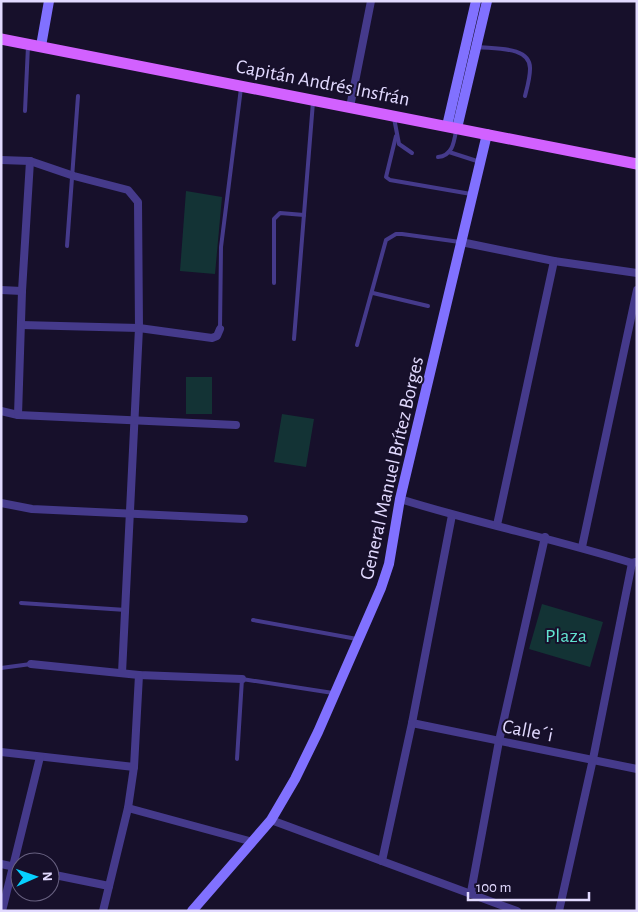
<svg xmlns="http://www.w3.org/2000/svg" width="638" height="912" font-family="'Alegreya Sans',sans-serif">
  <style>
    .green { fill: #133335 }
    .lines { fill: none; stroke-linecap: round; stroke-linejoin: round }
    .lane { stroke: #453a8b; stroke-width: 4 }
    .street { stroke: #453a8b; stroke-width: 8 }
    .secondary { stroke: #8171ff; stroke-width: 10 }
    .primary { stroke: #d261ff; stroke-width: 11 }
    .labels { text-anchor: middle; stroke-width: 4; stroke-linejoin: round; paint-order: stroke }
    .street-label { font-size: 20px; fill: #e2daff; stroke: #17102b }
    .park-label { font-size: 20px; fill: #62e3cf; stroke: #17102b }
  </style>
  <rect width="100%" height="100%" fill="#17102b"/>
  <g class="green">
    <polygon points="186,191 222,197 215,274 180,271"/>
    <rect x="186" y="377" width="26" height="37"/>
    <polygon points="282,414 314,419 306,467 274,462"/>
    <polygon points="542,604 603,622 590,667 529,649"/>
  </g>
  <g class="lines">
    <g class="lane">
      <path d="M 478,47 C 494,49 531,46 530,69 C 530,78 527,88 525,96"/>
      <polyline points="25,111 28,46"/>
      <polyline points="394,118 399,144 412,153"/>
      <polyline points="396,136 386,177 390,180 471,194"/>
      <polyline points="449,152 480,162"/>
      <path d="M 438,157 C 452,156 454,143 456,131"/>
      <polyline points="67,246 78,96"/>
      <polyline points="274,283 274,219 280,213 304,215"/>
      <polyline points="373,293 428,306"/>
      <polyline points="220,329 221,247 241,88"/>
      <polyline points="294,339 313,102"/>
      <polyline points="357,345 386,240 396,234 402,234 460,242"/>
      <polyline points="21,603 126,610"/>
      <polyline points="253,620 357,639"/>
      <polyline points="1,668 31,664"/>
      <polyline points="237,759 242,679 333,693"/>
    </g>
    <g class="street">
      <polyline points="350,107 371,1"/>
      <polyline points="1,160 30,161 74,176 128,190 138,202 139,328 122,673"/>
      <polyline points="461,242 554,261 637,273"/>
      <polyline points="1,290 22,291"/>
      <polyline points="21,325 139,328 212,338 217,336 220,329"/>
      <polyline points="1,411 18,415 236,425"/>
      <polyline points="18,415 22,291 30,161"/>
      <path d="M 400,499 C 477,523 555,539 632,563 L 636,562"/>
      <polyline points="1,503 32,509 244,519"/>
      <polyline points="497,525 554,261"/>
      <polyline points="582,547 637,290"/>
      <polyline points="31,664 139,675 242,679"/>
      <polyline points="412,723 637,769"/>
      <polyline points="1,752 134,767"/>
      <polyline points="128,808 253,842"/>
      <polyline points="271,820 517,911"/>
      <polyline points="382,861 412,723 452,515"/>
      <polyline points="1,864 20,868"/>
      <polyline points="50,874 109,886"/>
      <polyline points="471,892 499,741 545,537"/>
      <polyline points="2,911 40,757"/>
      <polyline points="103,911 128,808 134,767 139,675"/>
      <polyline points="559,911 593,759 632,563"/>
    </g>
    <g class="secondary">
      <polyline points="41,46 49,1"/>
      <polyline points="447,126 476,1"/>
      <polyline points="457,128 487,1"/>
      <polyline points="192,911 271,820 295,779 318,732 381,588 389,564 400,499 487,134"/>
    </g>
    <polyline class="primary" points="1,39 637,164"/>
  </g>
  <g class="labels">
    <g class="street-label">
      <text transform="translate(323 82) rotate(11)" y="7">Capitán Andrés Insfrán</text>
      <text transform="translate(391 468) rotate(-77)" y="7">General Manuel Brítez Borges</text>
      <text transform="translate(528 730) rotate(11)" y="7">Calle´i</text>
    </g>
    <g class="park-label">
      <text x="566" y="642">Plaza</text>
    </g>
  </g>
  <rect width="638" height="912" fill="none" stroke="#e2daff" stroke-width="5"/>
  <g transform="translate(35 877) rotate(88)"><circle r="24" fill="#17102b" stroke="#686180"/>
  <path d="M0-4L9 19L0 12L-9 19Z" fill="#06d0ff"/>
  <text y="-8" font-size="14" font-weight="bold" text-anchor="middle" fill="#e2daff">N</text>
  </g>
  <path d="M468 892v8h121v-8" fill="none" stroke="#e2daff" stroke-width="2.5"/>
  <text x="476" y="892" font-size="15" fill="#e2daff" stroke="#17102b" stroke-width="4" paint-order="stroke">100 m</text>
</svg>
